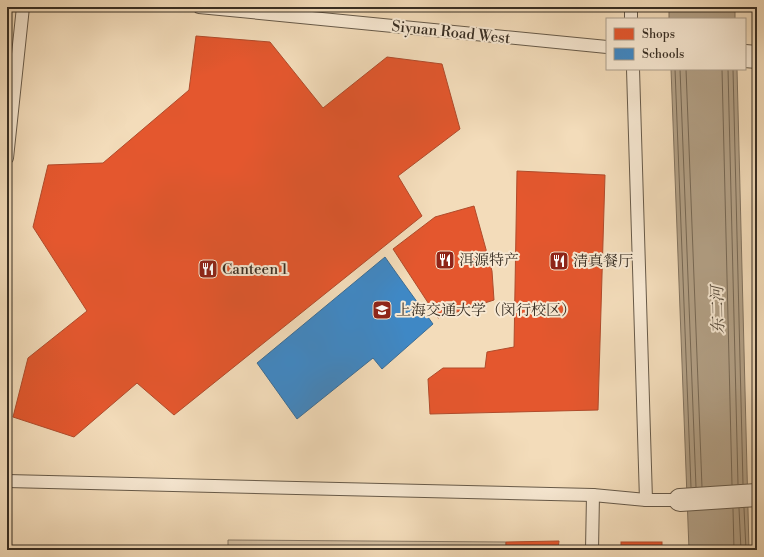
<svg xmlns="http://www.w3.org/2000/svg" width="764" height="557" font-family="'Libre Bodoni','Noto Serif SC',serif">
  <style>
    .green { fill: #d3bea0; stroke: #867662 }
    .water { fill: #b3a187; stroke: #82735f }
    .shops { fill: #e4572e; stroke: #b04b2b }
    .schools { fill: #3f88c5; stroke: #3d6d94 }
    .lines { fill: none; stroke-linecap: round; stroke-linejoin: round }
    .shore { stroke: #766855; stroke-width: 1 }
    .service-casing { stroke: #675a49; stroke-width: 14 }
    .minor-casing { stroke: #675a49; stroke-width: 24 }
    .service { stroke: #f7e8d2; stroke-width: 12 }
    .minor { stroke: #f7e8d2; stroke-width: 22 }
    .labels { text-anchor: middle; stroke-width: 4; stroke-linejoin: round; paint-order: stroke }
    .street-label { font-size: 15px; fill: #382e23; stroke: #f7e8d2 }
    .poi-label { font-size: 15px; fill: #382e23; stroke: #f7e8d2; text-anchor: start }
    .water-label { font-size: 16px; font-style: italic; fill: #574b3c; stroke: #f7e8d2 }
  </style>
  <rect width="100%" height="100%" fill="#f3dcba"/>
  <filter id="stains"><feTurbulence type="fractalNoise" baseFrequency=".005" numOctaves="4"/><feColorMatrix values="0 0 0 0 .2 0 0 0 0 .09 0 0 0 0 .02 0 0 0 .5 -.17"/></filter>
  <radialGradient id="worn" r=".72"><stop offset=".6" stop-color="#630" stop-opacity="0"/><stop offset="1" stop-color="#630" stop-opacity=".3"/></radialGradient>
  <polygon class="green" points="228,540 506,542 506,550 228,550"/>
  <g class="water">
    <rect x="669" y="7" width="66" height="12"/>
    <polygon points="671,69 737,69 749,550 689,550"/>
  </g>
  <g class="shops">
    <polygon points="196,36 270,42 323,108 387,57 442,64 460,129 398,176 422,216 174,415 137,383 74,437 13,417 28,358 87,311 33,227 48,165 103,163 189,90"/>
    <polygon points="517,171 605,175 598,410 430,414 428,379 443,368 485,368 487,352 514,347"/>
    <polygon points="474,206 492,271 494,300 438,318 393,249 435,217"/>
    <polygon points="559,541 558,550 506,550 506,542"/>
    <rect x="621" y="542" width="41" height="8"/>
  </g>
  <polygon class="schools" points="385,257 397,274 433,324 382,369 373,358 297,419 257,363"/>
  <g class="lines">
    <g class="shore">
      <polyline points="675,69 691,487"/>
      <polyline points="680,69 696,487"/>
      <polyline points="686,69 702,487"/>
      <polyline points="722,69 732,485"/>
      <polyline points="728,69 738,484"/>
      <polyline points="733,69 743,484"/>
      <polyline points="739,508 741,550"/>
      <polyline points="744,508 746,550"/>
      <polyline points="733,509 734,550"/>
    </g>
    <g class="service-casing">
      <g id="service">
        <polyline points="199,7 607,47"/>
        <polyline points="631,7 631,19"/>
        <polyline points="633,69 646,500"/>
        <polyline points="7,158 23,7"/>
        <polyline points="7,481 593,495 646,500 680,500"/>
        <polyline points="592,550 593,495"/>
      </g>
    </g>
    <g class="minor-casing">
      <g id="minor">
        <polyline points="745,56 757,57"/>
        <polyline points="680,500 757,495"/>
      </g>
    </g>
    <use href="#service" class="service"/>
    <use href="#minor" class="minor"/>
  </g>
  <defs>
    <g id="restaurant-square" transform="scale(1)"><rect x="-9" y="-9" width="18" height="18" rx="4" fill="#8f2418" stroke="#f7e8d2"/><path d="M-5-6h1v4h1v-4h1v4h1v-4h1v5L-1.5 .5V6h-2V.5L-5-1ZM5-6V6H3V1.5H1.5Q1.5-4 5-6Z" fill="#fff"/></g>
    <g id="university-square" transform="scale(1)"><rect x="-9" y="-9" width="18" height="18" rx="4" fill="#8f2418" stroke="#f7e8d2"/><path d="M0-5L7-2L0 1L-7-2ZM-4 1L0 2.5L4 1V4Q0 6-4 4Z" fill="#fff"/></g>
  </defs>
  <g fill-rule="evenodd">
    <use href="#restaurant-square" x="445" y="260"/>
    <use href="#restaurant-square" x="559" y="261"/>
    <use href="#restaurant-square" x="208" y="269"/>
    <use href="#university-square" x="382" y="310"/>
  </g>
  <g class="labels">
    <g class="street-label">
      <text transform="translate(451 32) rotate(6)" y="5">Siyuan Road West</text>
    </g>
    <g class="poi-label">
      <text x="459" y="265">洱源特产</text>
      <text x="573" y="266">清真餐厅</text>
      <text x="222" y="274">Canteen 1</text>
      <text x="396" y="315">上海交通大学（闵行校区）</text>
    </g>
    <g class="water-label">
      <text transform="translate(717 310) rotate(-91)" y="6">东二河</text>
    </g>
  </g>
  <rect width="764" height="557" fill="none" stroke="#f3dcba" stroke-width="24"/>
  <rect x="8" y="8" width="748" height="541" fill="none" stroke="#382e23" stroke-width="2"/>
  <rect x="12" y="12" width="740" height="533" fill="none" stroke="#382e23"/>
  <rect x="606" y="18" width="140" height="52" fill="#f7e8d2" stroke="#ab9e8c"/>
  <rect x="614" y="28" width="20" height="12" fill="#e4572e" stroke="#ab9e8c"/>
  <text x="642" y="38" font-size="12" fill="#382e23">Shops</text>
  <rect x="614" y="48" width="20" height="12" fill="#3f88c5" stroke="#ab9e8c"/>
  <text x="642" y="58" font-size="12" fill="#382e23">Schools</text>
  <rect width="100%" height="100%" filter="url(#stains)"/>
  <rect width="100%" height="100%" fill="url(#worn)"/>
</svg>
